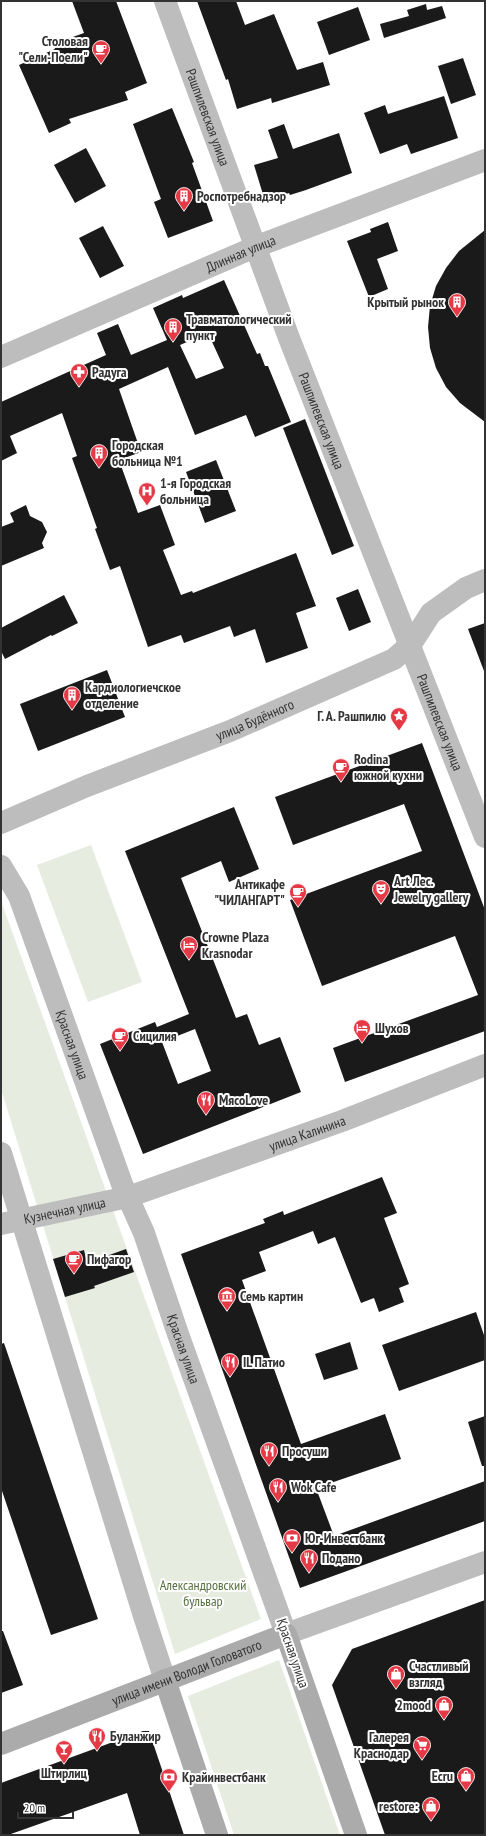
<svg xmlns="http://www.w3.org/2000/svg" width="486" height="1836" font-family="'PT Sans Narrow',sans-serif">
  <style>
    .green { fill: #e6ecdf }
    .building { fill: #1a1a1a; fill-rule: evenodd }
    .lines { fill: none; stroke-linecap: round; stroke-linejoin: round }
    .secondary { stroke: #bdbdbd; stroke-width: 22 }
    .primary { stroke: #ababab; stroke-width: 22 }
    .labels { text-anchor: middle; stroke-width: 4; stroke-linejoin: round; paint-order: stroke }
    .poi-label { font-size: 14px; font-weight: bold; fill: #333; stroke: #fff; text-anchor: start }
    .street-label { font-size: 14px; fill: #333; stroke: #fff }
    .park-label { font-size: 14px; fill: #56703f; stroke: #fff }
  </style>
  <rect width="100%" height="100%" fill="#fff"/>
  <g class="green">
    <polygon points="91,845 142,982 88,1002 37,865"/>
    <polygon points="1,901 261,1619 175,1654 1,1089"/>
    <polygon points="279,1660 340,1835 234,1835 188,1696"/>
  </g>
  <g class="building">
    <polygon points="72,1 116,1 147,83 125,92 128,100 69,119 71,123 49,133 19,65 55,49 53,44 84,33"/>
    <polygon points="197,1 236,1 245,25 274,14 297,70 323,62 330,85 272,103 271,98 237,109 228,79 226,80"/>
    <polygon points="426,4 427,10 442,6 446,18 384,38 380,24 409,16 407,10"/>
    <polygon points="358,7 370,40 329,55 317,22"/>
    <polygon points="463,58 476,95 451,104 438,66"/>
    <polygon points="444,96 458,138 411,154 407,144 380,154 364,113 385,105 388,114"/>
    <polygon points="172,108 194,162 192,163 213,221 168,238 154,202 161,199 133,124"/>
    <polygon points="284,124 293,149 339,133 352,173 306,190 290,195 289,193 265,201 254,165 278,158 268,130"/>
    <polygon points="86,148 106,186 75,203 54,165"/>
    <polygon points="388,222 398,251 377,259 388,289 369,297 347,241 371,232 370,229"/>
    <polygon points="103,226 124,266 100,278 79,238"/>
    <polygon points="485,230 485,422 460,403 446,387 436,368 430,348 428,327 430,306 436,286 446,268 459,251"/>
    <path d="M 224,280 L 257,354 L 260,353 L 265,366 L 268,366 L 291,422 L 255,437 L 246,415 L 195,435 L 168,367 L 119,389 L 141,452 L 119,460 L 138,513 L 160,505 L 175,545 L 163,550 L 181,595 L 192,591 L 193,593 L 296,553 L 316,606 L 296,613 L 308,648 L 266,663 L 255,629 L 234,637 L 230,626 L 184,643 L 181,635 L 148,647 L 120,566 L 110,570 L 95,529 L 97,528 L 72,458 L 77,456 L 62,413 L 10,436 L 17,453 L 1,461 L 1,402 L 106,355 L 97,333 L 118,324 L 131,355 L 167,340 L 153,308 L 182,295 L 183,298 ZM 208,333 L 224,368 L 196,379 L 180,345 Z"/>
    <polygon points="305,419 354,546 332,555 283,428"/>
    <polygon points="216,460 236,511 205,523 186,472"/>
    <polygon points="26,505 30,516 42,522 47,532 42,543 44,548 1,566 1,527 14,522 10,513"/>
    <polygon points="358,589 371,622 349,631 336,598"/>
    <polygon points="64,595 78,623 52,636 51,635 5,659 1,651 1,628"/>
    <polygon points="485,623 485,671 484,671 468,629"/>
    <polygon points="107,670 125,717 38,751 20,704"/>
    <polygon points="422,743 485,910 485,1031 345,1082 333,1048 478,995 455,936 322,986 290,900 422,851 404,804 293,845 275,797"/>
    <path d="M 234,807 L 259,869 L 229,882 L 221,861 L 181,878 L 236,1018 L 247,1014 L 259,1045 L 280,1037 L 301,1092 L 143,1154 L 100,1044 L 155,1022 L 157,1027 L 189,1014 L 125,851 ZM 195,1029 L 211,1071 L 178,1084 L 162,1042 Z"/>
    <polygon points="382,1177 397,1213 384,1218 409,1284 399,1288 404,1302 379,1312 374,1298 361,1303 335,1237 318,1244 313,1231 259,1252 266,1271 242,1280 301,1444 385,1414 401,1459 316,1488 334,1536 485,1481 485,1521 300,1588 181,1254 265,1223 263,1219 283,1211 284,1215"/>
    <polygon points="126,1249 134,1272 94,1286 95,1288 65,1297 53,1259 84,1250 87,1263"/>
    <polygon points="476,1312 485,1338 485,1360 399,1391 382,1345"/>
    <polygon points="350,1342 358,1369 324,1380 315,1354"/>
    <polygon points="4,1343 98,1619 51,1635 1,1488 1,1344"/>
    <polygon points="485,1416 485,1466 482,1466 468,1422"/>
    <polygon points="485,1600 485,1835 385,1835 332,1685 352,1649"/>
    <polygon points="1,1631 3,1631 23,1685 1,1693"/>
    <polygon points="143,1731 149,1731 184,1835 140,1835 127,1793 8,1835 1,1835 1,1783"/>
  </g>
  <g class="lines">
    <g class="secondary">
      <path id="s1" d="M 165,1 L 289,338 L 485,837"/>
      <path id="s2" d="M 1,357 L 255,247 L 485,160"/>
      <path id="s3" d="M 1,823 L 87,786 L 230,731 L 394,659 L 411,644 L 431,613 L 466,588 L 485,580"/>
      <path id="s4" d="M 1,866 L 19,896 L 122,1184 L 144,1233 L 178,1334 L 286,1634 L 485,1562"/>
      <polyline points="1,1153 144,1616 165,1680"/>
      <path id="s5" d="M 1,1224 L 128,1197 L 342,1121 L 485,1065"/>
    </g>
    <g class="primary">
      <polyline points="165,1680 217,1835"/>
      <path id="s6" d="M 1,1744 L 286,1634 L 356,1835"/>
    </g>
  </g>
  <defs>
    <g id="cafe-pin" transform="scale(0.9)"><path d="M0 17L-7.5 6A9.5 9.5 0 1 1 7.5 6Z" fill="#e63946" stroke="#fff"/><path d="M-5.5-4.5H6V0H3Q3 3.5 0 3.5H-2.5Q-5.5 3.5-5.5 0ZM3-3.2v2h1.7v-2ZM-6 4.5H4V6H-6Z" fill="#fff"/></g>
    <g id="building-pin" transform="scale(0.9)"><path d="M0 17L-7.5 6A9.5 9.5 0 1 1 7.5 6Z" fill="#e63946" stroke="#fff"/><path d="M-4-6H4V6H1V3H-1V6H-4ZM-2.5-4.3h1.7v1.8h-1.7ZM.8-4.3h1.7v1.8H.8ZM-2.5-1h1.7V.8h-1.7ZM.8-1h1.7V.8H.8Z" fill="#fff"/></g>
    <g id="pharmacy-pin" transform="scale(0.9)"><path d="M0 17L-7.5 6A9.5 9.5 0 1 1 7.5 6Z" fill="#e63946" stroke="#fff"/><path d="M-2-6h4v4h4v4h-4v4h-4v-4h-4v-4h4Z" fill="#fff"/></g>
    <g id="hospital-pin" transform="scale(0.9)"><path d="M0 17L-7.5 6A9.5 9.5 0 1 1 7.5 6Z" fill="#e63946" stroke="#fff"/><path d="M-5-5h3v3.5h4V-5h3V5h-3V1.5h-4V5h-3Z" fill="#fff"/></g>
    <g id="sight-pin" transform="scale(0.9)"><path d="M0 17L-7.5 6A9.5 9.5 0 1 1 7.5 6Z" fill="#e63946" stroke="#fff"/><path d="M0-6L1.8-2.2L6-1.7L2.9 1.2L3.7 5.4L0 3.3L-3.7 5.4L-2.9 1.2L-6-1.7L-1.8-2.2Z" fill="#fff"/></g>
    <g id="theatre-pin" transform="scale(0.9)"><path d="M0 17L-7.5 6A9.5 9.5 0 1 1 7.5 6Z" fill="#e63946" stroke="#fff"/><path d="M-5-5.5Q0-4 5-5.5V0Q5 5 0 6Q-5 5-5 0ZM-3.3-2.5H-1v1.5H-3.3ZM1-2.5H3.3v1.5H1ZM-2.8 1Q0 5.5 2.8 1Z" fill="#fff"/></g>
    <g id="hotel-pin" transform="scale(0.9)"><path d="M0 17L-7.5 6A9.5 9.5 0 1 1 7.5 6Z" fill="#e63946" stroke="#fff"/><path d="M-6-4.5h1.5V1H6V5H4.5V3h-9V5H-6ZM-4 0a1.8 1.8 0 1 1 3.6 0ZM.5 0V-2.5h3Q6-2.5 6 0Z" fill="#fff"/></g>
    <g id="restaurant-pin" transform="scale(0.9)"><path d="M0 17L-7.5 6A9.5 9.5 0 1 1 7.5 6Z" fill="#e63946" stroke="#fff"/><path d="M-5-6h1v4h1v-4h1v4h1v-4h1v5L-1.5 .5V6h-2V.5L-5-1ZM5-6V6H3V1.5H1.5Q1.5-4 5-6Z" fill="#fff"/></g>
    <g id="museum-pin" transform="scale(0.9)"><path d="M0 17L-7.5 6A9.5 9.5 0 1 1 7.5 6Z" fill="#e63946" stroke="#fff"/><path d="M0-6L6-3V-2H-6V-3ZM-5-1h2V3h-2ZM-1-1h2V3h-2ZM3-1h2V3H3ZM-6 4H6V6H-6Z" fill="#fff"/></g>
    <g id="bank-pin" transform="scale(0.9)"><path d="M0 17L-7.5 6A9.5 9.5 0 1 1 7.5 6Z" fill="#e63946" stroke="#fff"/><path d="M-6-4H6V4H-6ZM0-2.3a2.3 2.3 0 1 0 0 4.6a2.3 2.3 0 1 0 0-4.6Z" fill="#fff"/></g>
    <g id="shop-pin" transform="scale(0.9)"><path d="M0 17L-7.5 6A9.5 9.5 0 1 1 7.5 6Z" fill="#e63946" stroke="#fff"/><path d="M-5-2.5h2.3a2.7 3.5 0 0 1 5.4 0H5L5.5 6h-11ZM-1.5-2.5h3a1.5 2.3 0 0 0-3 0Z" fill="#fff"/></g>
    <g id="supermarket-pin" transform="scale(0.9)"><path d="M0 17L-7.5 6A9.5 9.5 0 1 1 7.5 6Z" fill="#e63946" stroke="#fff"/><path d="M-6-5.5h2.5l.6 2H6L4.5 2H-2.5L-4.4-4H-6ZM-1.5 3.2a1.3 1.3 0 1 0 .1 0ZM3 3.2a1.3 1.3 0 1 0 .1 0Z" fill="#fff"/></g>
    <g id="bar-pin" transform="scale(0.9)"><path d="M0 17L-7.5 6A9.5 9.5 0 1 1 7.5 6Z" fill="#e63946" stroke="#fff"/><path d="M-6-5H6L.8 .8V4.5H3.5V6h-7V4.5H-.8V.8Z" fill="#fff"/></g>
  </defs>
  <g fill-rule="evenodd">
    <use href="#cafe-pin" x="101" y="49"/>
    <use href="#building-pin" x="184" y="196"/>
    <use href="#building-pin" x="457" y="302"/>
    <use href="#building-pin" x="173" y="327"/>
    <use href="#pharmacy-pin" x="79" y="372"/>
    <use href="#building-pin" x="99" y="453"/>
    <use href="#hospital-pin" x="147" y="491"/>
    <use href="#building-pin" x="72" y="695"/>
    <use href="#sight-pin" x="399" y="716"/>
    <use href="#cafe-pin" x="341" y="767"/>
    <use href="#theatre-pin" x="381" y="889"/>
    <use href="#cafe-pin" x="298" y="892"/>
    <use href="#hotel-pin" x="189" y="945"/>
    <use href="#hotel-pin" x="362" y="1028"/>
    <use href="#cafe-pin" x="120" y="1036"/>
    <use href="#restaurant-pin" x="206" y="1100"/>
    <use href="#cafe-pin" x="74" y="1259"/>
    <use href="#museum-pin" x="227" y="1296"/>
    <use href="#restaurant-pin" x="230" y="1362"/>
    <use href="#restaurant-pin" x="269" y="1451"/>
    <use href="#restaurant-pin" x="278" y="1487"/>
    <use href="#bank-pin" x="292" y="1538"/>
    <use href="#restaurant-pin" x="309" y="1558"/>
    <use href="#shop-pin" x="396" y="1674"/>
    <use href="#shop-pin" x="444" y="1705"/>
    <use href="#restaurant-pin" x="97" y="1736"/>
    <use href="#supermarket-pin" x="422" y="1745"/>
    <use href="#bar-pin" x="64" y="1749"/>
    <use href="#shop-pin" x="466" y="1776"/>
    <use href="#bank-pin" x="169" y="1777"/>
    <use href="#shop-pin" x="431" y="1806"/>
  </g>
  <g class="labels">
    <g class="poi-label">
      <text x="88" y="46" text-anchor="end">Столовая<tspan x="88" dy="16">"Сели-Поели"</tspan></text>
      <text x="197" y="201">Роспотребнадзор</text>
      <text x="444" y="307" text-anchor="end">Крытый рынок</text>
      <text x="186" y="324">Травматологический<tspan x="186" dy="16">пункт</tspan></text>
      <text x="92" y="377">Радуга</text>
      <text x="112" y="450">Городская<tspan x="112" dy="16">больница №1</tspan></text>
      <text x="160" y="488">1-я Городская<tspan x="160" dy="16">больница</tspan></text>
      <text x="85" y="692">Кардиологиечское<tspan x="85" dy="16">отделение</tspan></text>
      <text x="386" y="721" text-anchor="end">Г. А. Рашпилю</text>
      <text x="354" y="764">Rodina<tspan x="354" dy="16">южной кухни</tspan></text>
      <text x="394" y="886">Art Лес.<tspan x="394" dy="16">Jewelry gallery</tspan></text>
      <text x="285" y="889" text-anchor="end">Антикафе<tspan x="285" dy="16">"ЧИЛАНГАРТ"</tspan></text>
      <text x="202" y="942">Crowne Plaza<tspan x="202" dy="16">Krasnodar</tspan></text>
      <text x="375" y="1033">Шухов</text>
      <text x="133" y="1041">Сицилия</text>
      <text x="219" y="1105">МясоLove</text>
      <text x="87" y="1264">Пифагор</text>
      <text x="240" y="1301">Семь картин</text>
      <text x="243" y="1367">IL Патио</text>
      <text x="282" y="1456">Просуши</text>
      <text x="291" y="1492">Wok Cafe</text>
      <text x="305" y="1543">Юг-Инвестбанк</text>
      <text x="322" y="1563">Подано</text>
      <text x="409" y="1671">Счастливый<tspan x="409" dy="16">взгляд</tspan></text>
      <text x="431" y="1710" text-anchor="end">2mood</text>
      <text x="110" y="1741">Буланжир</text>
      <text x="409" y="1742" text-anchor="end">Галерея<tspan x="409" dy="16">Краснодар</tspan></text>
      <text x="64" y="1778" text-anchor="middle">Штирлиц</text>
      <text x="453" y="1781" text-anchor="end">Ecru</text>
      <text x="182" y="1782">Крайинвестбанк</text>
      <text x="418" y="1811" text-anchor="end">restore:</text>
    </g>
    <g class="street-label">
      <text dy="5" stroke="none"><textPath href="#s1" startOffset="124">Рашпилевская улица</textPath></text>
      <text dy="5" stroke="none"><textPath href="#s2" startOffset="261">Длинная улица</textPath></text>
      <text dy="5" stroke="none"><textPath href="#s1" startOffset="448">Рашпилевская улица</textPath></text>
      <text dy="5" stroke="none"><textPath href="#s3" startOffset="274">улица Будённого</textPath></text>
      <text dy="5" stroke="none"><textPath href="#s1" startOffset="772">Рашпилевская улица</textPath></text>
      <text dy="5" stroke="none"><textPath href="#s4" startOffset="193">Красная улица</textPath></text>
      <text dy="5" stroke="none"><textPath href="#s5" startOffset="320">улица Калинина</textPath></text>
      <text dy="5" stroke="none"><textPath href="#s5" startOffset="65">Кузнечная улица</textPath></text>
      <text dy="5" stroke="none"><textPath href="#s4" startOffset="517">Красная улица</textPath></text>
      <text transform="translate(293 1653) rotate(71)" y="5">Красная улица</text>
      <text dy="5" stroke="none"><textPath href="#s6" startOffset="199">улица имени Володи Головатого</textPath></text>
    </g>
    <g class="park-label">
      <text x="203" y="1590">Александровский<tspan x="203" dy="16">бульвар</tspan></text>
    </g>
  </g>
  <rect width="486" height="1836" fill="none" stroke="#333333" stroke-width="4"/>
  <path d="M18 1812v6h55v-6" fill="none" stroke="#333333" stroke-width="2"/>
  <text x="24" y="1812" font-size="12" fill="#333333" stroke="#ffffff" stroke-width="3" paint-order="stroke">20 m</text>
</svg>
